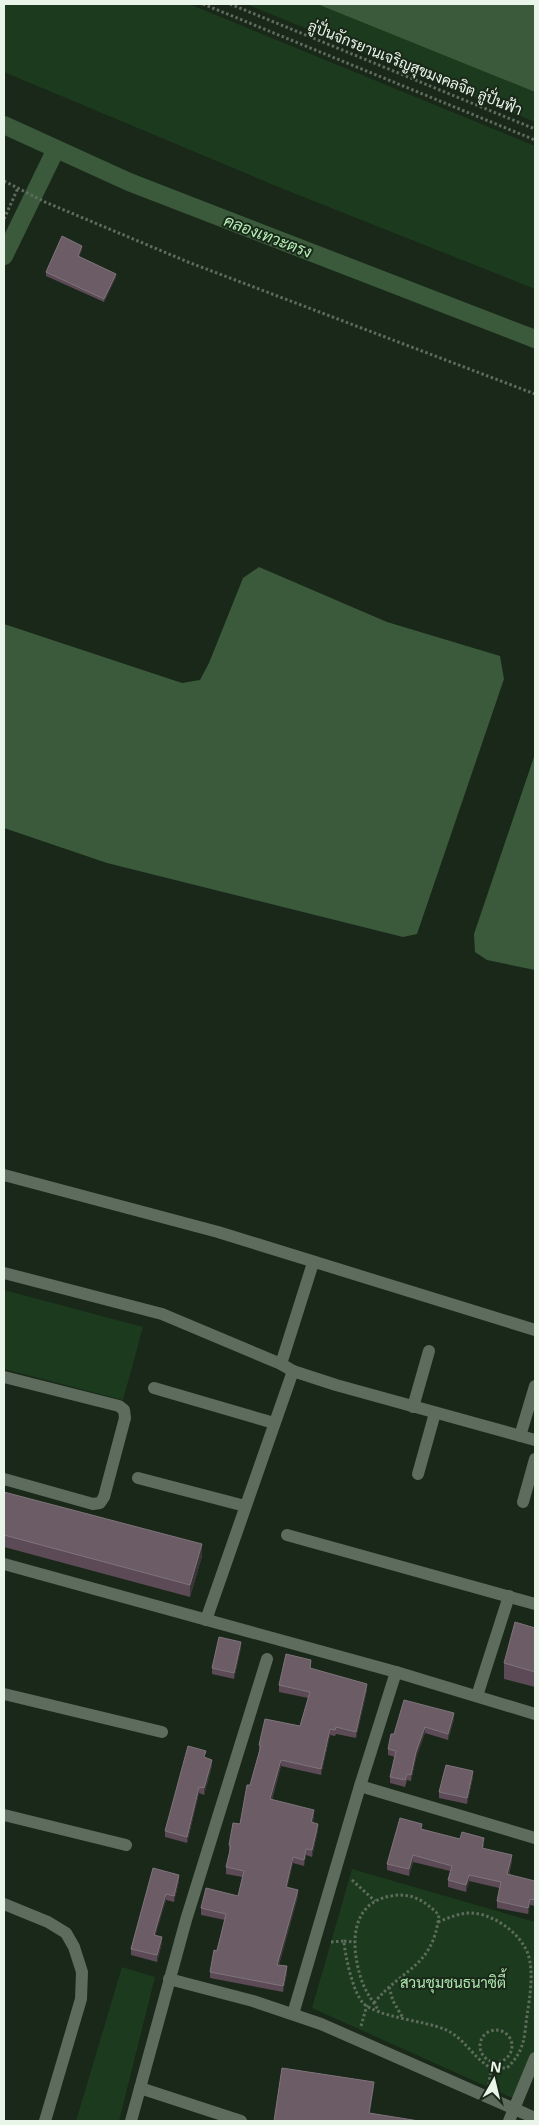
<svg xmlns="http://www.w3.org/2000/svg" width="539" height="2125" font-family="'Open Sans',Sarabun,sans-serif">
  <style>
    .green { fill: #1c3a1d }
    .water { fill: #3a5a3b }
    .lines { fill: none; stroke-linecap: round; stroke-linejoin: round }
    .canal { stroke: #3a5a3b; stroke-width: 18 }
    .path { stroke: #5e6c5e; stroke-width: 3; stroke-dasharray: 2.5 2.5; stroke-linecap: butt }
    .minor { stroke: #5d6c5d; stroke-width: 12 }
    .wall { fill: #5c4a56 }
    .shaded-wall { fill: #3b3537 }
    .building { fill: #6b5c66; stroke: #7f747b }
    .labels { text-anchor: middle; stroke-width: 4; stroke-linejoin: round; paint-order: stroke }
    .street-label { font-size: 15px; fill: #eaf5ea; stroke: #192819 }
    .park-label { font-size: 15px; fill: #afe7b0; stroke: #192819 }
    .water-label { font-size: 16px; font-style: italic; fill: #b7efb8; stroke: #192819 }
  </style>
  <rect width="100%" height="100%" fill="#192819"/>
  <g class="green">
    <polygon points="4,4 189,4 535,146 535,289 276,186 4,72"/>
    <polygon points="246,4 317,4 535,92 535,122"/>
    <polygon points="4,1290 143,1327 123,1400 4,1369"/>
    <polygon points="352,1869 535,1922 535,2054 520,2097 510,2097 312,2008"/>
    <polygon points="122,1967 155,1977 119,2121 76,2121"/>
  </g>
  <g class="water">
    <polygon points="317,4 535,4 535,92"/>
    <polygon points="259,567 387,622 500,656 504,679 417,934 403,937 107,863 4,828 4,624 182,683 200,680 209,663 243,578"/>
    <polygon points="535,754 535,970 487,960 475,952 474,934"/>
  </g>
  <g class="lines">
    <g class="canal">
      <polyline points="4,125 129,182 535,339"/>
      <polyline points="4,256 56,149"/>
    </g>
    <g class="path">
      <polyline points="203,4 535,140"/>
      <polyline points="230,4 535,129"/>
      <polyline points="4,181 45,202 188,262 535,394"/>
      <polyline points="4,219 18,188"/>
      <polyline points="352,1880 375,1901"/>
      <path d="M 438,1922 C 448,1918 457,1914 468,1913 C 491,1912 520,1932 528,1954 C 534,1972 530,1997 527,2015 C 524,2039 525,2050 507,2068 L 491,2068"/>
      <polyline points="344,1941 355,1942"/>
      <path d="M 331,1942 L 344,1941 C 345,1956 353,1992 363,2003 C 377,2017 425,2021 444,2029 C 464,2037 473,2058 491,2068 L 489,2084"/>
      <polyline points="389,1987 393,2001 403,2018"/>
      <path d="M 374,2003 C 402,1968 433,1968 439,1915 C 425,1901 411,1892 391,1896 C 347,1903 351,1952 363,1984 C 367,1994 374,2003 379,2011"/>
      <polyline points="361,2026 367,2005"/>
      <circle cx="496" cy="2046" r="16"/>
    </g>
    <g class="minor">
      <polyline points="4,1175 218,1232 535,1330"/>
      <polyline points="4,1273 162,1314 281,1364 293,1371 336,1385 535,1440"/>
      <polyline points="281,1364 313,1263"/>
      <polyline points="4,1377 119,1406 124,1410 125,1418 104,1497 100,1503 93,1504 4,1479"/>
      <polyline points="154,1388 274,1423"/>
      <polyline points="413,1407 429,1351"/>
      <polyline points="520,1436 535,1386"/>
      <polyline points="418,1474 435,1413"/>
      <polyline points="138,1478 245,1506"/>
      <polyline points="523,1502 535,1459"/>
      <polyline points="287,1535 535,1604"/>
      <polyline points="4,1564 396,1672 535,1714"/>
      <polyline points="206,1620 293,1371"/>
      <polyline points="4,1694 162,1732"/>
      <polyline points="477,1696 509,1596"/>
      <polyline points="360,1786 535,1838"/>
      <polyline points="4,1815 126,1845"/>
      <polyline points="4,1904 48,1922 66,1933 74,1947 82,1972 81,1999 45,2121"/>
      <polyline points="169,1979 253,2001 321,2024 535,2118"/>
      <polyline points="293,2014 360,1786 396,1672"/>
      <polyline points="140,2088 241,2121"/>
      <polyline points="131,2121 186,1920 267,1659"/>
      <polyline points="509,2121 535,2058"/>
    </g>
  </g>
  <g class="wall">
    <polygon points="82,249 79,257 116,277 104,302 46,276 46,272"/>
    <polygon points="4,1492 202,1556 190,1597 4,1547"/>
    <polygon points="535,1628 535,1687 504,1679 504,1663"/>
    <polygon points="241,1648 234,1679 212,1674 212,1668"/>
    <polygon points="311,1666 311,1669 367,1690 356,1738 336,1734 335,1736 330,1735 321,1775 281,1766 272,1800 314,1816 313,1822 318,1830 312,1857 306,1855 304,1866 293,1863 287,1887 298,1896 279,1965 287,1973 283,1992 210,1978 210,1972 225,1920 201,1915 201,1908 238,1896 242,1877 226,1874 226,1867 230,1852 229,1851 229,1845 240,1824 259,1751 259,1745 300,1726 308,1698 279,1692 279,1685"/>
    <polygon points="454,1719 448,1740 425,1733 416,1758 411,1781 407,1780 405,1787 390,1783 390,1777 395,1757 388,1755 388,1749 394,1734"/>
    <polygon points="206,1758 212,1766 204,1795 199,1793 187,1843 165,1837 165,1831"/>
    <polygon points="473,1777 467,1804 439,1798 439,1792"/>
    <polygon points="422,1830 460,1839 484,1844 483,1849 512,1861 509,1875 535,1881 535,1906 530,1905 528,1914 497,1908 497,1901 499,1888 469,1881 466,1892 448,1887 448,1880 450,1871 413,1862 409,1876 387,1870 387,1864"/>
    <polygon points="153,1868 179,1881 174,1902 166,1900 155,1935 162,1943 157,1962 131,1955 131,1949"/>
  </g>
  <g class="shaded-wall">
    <polygon points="82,246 82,249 78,260 78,256"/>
    <polygon points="116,274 116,277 104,302 104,299"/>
    <polygon points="202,1544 202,1556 190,1597 190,1585"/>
    <polygon points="241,1642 241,1648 234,1679 234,1673"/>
    <polygon points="367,1684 367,1690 356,1738 356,1732"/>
    <polygon points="454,1713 454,1719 448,1740 448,1734"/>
    <polygon points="425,1727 425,1733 416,1758 411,1781 411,1775 416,1752"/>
    <polygon points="330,1729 330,1735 321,1775 321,1769"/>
    <polygon points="212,1760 212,1766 204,1795 204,1788"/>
    <polygon points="281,1760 281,1766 270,1805 270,1799"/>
    <polygon points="473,1771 473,1777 467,1804 467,1798"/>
    <polygon points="199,1787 199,1793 187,1843 187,1837"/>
    <polygon points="314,1810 314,1816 311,1828 311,1822"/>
    <polygon points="318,1824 318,1830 312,1857 312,1850"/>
    <polygon points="306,1849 306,1855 304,1866 304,1860"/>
    <polygon points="413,1855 413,1862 409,1876 409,1869"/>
    <polygon points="512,1855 512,1861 507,1881 507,1874"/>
    <polygon points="293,1857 293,1863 286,1893 286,1887"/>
    <polygon points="179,1875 179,1881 174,1902 174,1896"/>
    <polygon points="469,1875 469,1881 466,1892 466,1885"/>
    <polygon points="298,1890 298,1896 277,1971 277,1965"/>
    <polygon points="166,1894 166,1900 154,1941 154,1935"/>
    <polygon points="530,1899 530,1905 528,1914 528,1908"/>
    <polygon points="162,1937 162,1943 157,1962 157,1955"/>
    <polygon points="287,1966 287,1973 283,1992 283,1986"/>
    <polygon points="374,2082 374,2088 369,2120 369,2113"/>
  </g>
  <g class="building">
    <polygon points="62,236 82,246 78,256 116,274 104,299 46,272"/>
    <polygon points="4,1492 202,1544 190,1585 4,1535"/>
    <polygon points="515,1622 535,1628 535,1672 504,1663"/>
    <polygon points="219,1637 241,1642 234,1673 212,1668"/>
    <polygon points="286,1654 311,1660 310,1668 367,1684 356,1732 336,1727 335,1730 330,1729 321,1769 281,1760 270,1799 314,1810 311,1822 318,1824 312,1850 306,1849 304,1860 293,1857 286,1887 298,1890 277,1965 287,1966 283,1986 210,1972 214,1950 217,1951 226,1914 201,1908 206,1888 238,1896 244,1871 226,1867 231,1846 229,1845 233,1823 240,1824 247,1785 250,1785 261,1746 259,1745 265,1719 300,1726 310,1692 279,1685"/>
    <polygon points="404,1700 454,1713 448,1734 425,1727 416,1752 411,1775 407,1774 405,1780 390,1777 396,1751 388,1749 391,1734 394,1734"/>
    <polygon points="188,1746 206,1751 204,1757 212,1760 204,1788 199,1787 187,1837 165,1831"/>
    <polygon points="446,1765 473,1771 467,1798 439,1792"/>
    <polygon points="400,1818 422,1824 421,1829 460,1839 462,1832 484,1838 482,1848 512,1855 507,1874 535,1881 535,1900 530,1899 528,1908 497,1901 501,1882 469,1875 466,1885 448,1880 452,1866 413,1855 409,1869 387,1864"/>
    <polygon points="153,1868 179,1875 174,1896 166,1894 154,1935 162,1937 157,1955 131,1949"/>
    <polygon points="282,2068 374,2082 369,2113 419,2121 274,2121"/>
  </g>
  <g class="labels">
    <g class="street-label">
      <text transform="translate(415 68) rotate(22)" y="5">ลู่ปั่นจักรยานเจริญสุขมงคลจิต ลู่ปั่นฟ้า</text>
    </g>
    <g class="park-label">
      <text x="453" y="1988">สวนชุมชนธนาซิตี้</text>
    </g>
    <g class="water-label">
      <text transform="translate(268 236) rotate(21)" y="6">คลองเทวะตรง</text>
    </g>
  </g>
  <rect width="539" height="2125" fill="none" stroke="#eaf5ea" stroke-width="10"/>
  <g transform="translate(494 2080) rotate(8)" stroke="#192819" stroke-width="4" paint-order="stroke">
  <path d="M0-4L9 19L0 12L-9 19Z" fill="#eaf5ea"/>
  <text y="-8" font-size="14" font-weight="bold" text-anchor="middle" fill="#eaf5ea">N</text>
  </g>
</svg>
